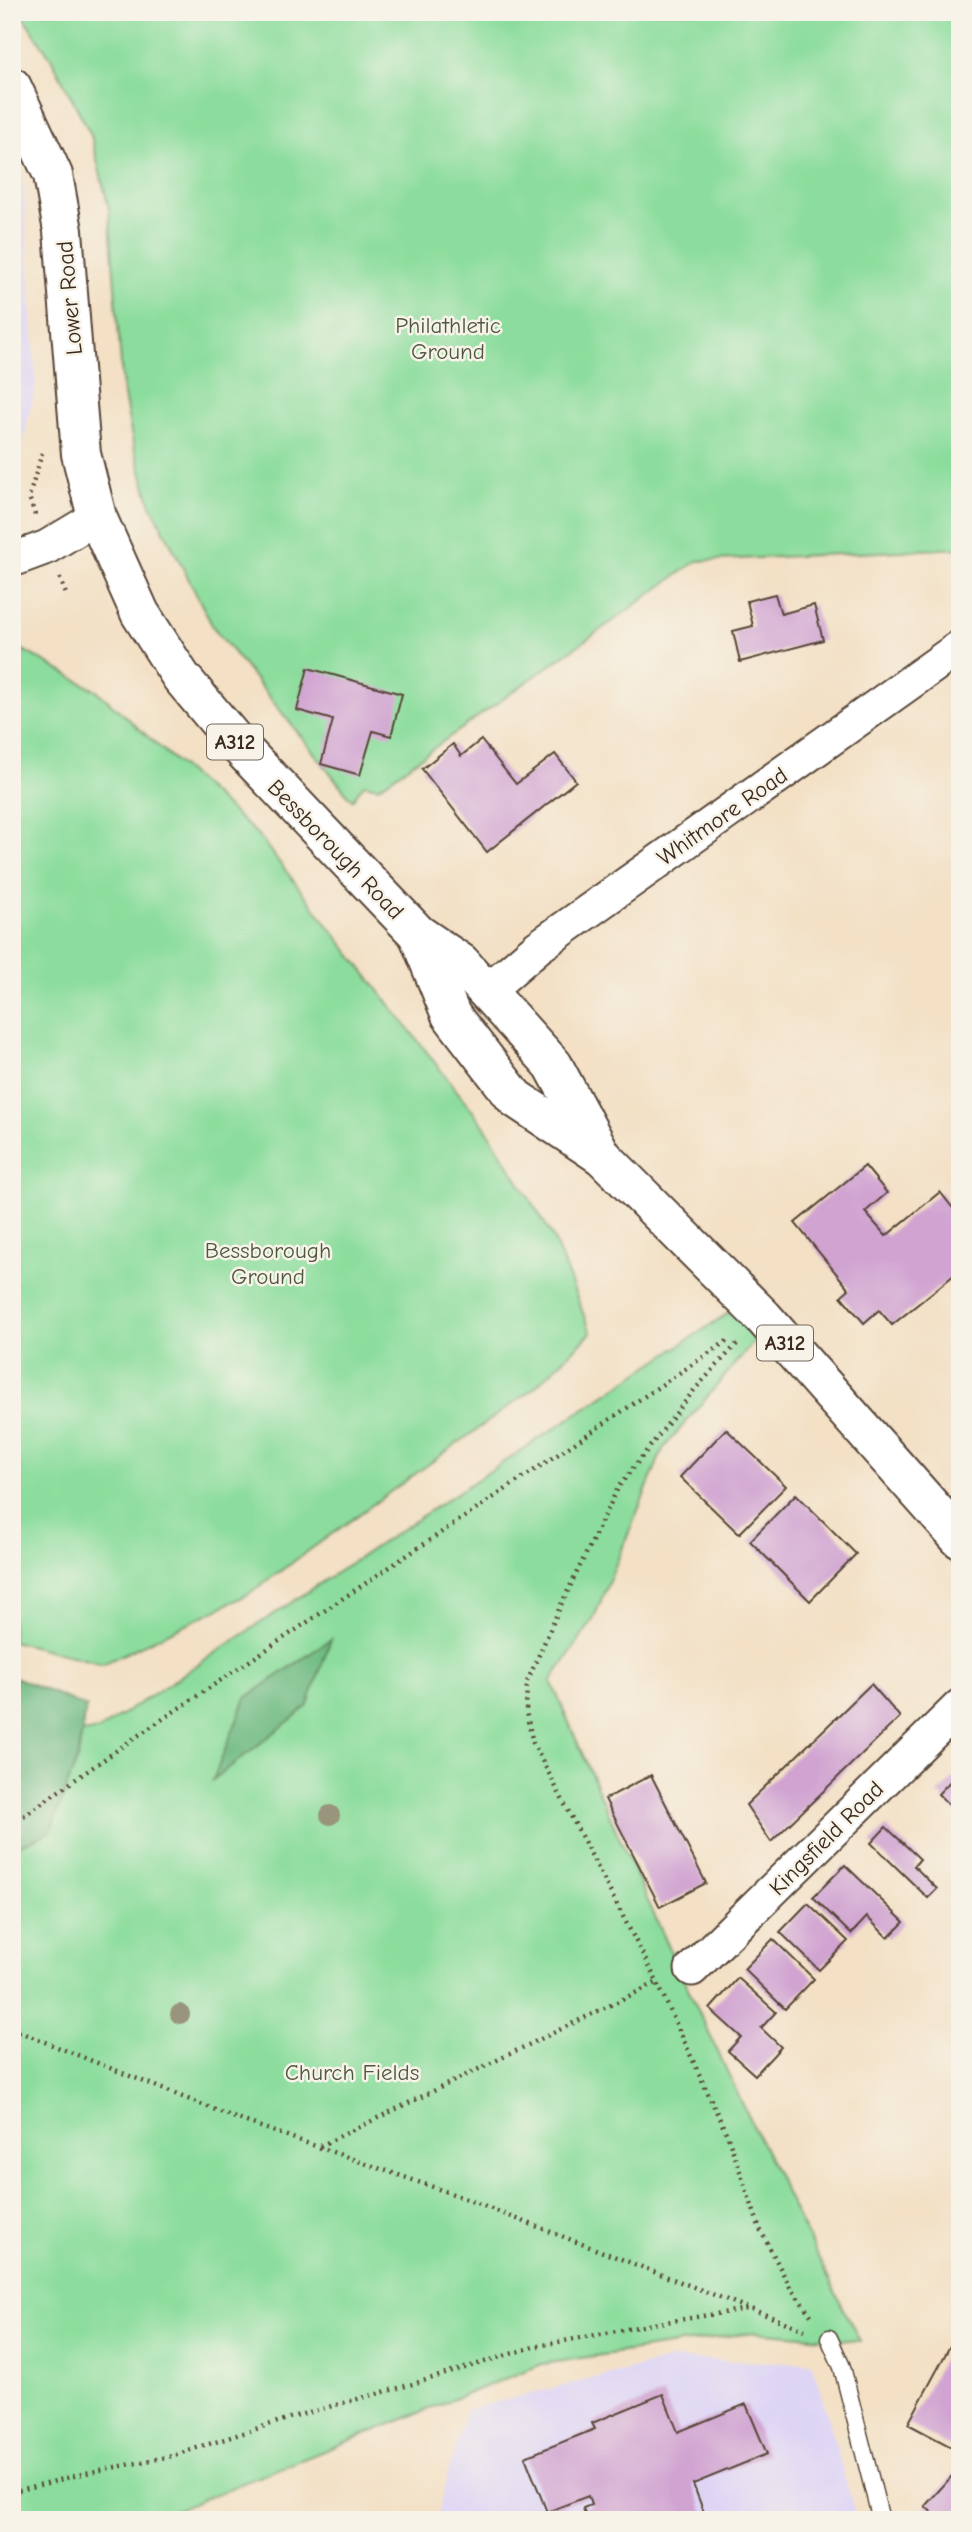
<svg xmlns="http://www.w3.org/2000/svg" width="972" height="2532" font-family="'Comic Neue',sans-serif">
  <style>
    .built { fill: #ded5f5 }
    .green { fill: #8cdd9d; stroke: #64845e; stroke-width: 2 }
    .forest { fill: #71bc84; stroke: #567351; stroke-width: 2 }
    .building { fill: #d0a3d1 }
    .lines { fill: none; stroke-linecap: round; stroke-linejoin: round }
    .service-casing { stroke: #574537; stroke-width: 19 }
    .minor-casing { stroke: #574537; stroke-width: 37 }
    .primary-casing { stroke: #574537; stroke-width: 42 }
    .path { stroke: #574537; stroke-width: 4.5; stroke-dasharray: 2 5; stroke-linecap: butt }
    .service { stroke: #fff; stroke-width: 16 }
    .minor { stroke: #fff; stroke-width: 33 }
    .primary { stroke: #fff; stroke-width: 38 }
    .tree { fill: #99957b }
    .labels { text-anchor: middle; stroke-width: 5; stroke-linejoin: round; paint-order: stroke }
    .shield { fill: #f7f3e8; stroke: #73665b; stroke-width: 2 }
    .shield-label { font-size: 21px; font-weight: bold; fill: #3b2a1e }
    .street-label { font-size: 23px; fill: #3b2a1e; stroke: #f7f3e8 }
    .park-label { font-size: 23px; fill: #4f573e; stroke: #f7f3e8 }
  </style>
  <rect width="100%" height="100%" fill="#f7f3e8"/>
  <filter id="ink" filterUnits="userSpaceOnUse"><feTurbulence type="fractalNoise" baseFrequency=".0143" numOctaves="2"/><feDisplacementMap in="SourceGraphic" scale="14" xChannelSelector="R" yChannelSelector="G"/><feConvolveMatrix kernelMatrix="1 2 1 2 8 2 1 2 1" color-interpolation-filters="sRGB"/></filter>
  <filter id="wash" filterUnits="userSpaceOnUse"><feTurbulence type="fractalNoise" baseFrequency=".00686" numOctaves="4" result="noise"/><feDisplacementMap in="SourceGraphic" scale="28" xChannelSelector="R" yChannelSelector="G"/><feGaussianBlur stdDeviation="1.57" result="paint"/><feColorMatrix in="noise" values="0 0 0 0 0 0 0 0 0 0 0 0 0 0 0 0 0 1.4 0 .05"/><feComposite in="paint" operator="in"/></filter>
  <g filter="url(#wash)">
    <rect width="100%" height="100%" fill="#f3e0c5"/>
    <g class="built">
      <polygon points="12,166 23,186 36,383 19,461 12,474"/>
      <polygon points="672,2359 812,2363 857,2520 435,2520 466,2410"/>
    </g>
    <g class="green">
      <polygon points="20,12 960,12 960,548 697,561 379,787 364,784 352,800 213,627 151,505 134,448 123,390 109,209 91,135 51,58"/>
      <polygon points="12,644 97,691 257,834 485,1127 552,1235 591,1333 533,1389 247,1595 103,1664 12,1641"/>
      <path d="M 733,1310 L 756,1339 L 663,1449 L 593,1620 L 551,1681 C 646,1904 749,2124 860,2341 L 755,2332 L 542,2364 L 150,2520 L 12,2520 L 12,1727 L 51,1738 L 99,1730 Z"/>
    </g>
    <g class="forest">
      <polygon points="331,1639 307,1707 213,1780 246,1698"/>
      <polygon points="12,1676 86,1707 78,1757 50,1832 12,1849"/>
    </g>
    <g id="blocks">
      <g class="building">
        <polygon points="775,594 781,614 814,605 823,640 740,662 733,631 753,626 747,601"/>
        <polygon points="308,668 402,694 391,736 373,731 360,775 321,764 333,720 297,710"/>
        <polygon points="481,740 516,784 555,754 576,781 487,852 422,769 453,744 461,756"/>
        <polygon points="865,1166 887,1193 865,1212 886,1236 940,1192 960,1217 960,1243 955,1247 960,1252 960,1270 892,1325 879,1310 864,1323 841,1296 849,1289 795,1223"/>
        <polygon points="726,1429 786,1486 739,1534 680,1477"/>
        <polygon points="796,1494 856,1554 810,1601 750,1541"/>
        <polygon points="871,1684 900,1717 771,1842 746,1805"/>
        <polygon points="960,1771 960,1816 938,1794"/>
        <polygon points="651,1775 706,1883 660,1907 605,1799"/>
        <polygon points="886,1827 920,1859 914,1866 937,1889 928,1898 871,1843"/>
        <polygon points="845,1865 904,1922 888,1938 867,1917 851,1934 813,1897"/>
        <polygon points="808,1903 848,1941 819,1970 780,1932"/>
        <polygon points="773,1939 814,1979 785,2009 744,1969"/>
        <polygon points="738,1978 776,2012 761,2028 781,2047 755,2075 728,2051 741,2037 710,2009"/>
        <polygon points="952,2342 960,2346 960,2440 955,2449 908,2424"/>
        <polygon points="663,2394 678,2432 746,2404 767,2454 693,2484 707,2520 587,2520 583,2508 591,2505 588,2496 547,2512 525,2457 595,2429 592,2423"/>
        <polygon points="960,2467 960,2520 940,2520 925,2506"/>
      </g>
    </g>
  </g>
  <g filter="url(#ink)">
    <use href="#blocks" fill-opacity="0" stroke="#574537" stroke-width="2"/>
    <g class="lines">
      <g class="service-casing">
        <polyline id="service" points="829,2338 842,2367 881,2520"/>
      </g>
      <g class="minor-casing">
        <g id="minor">
          <polyline points="12,560 47,547 97,517"/>
          <polyline points="488,990 538,947 960,647"/>
          <polyline points="692,1969 960,1706"/>
        </g>
      </g>
      <g class="primary-casing">
        <g id="primary">
          <polyline points="12,87 53,175 63,231 81,454 97,517 140,613 181,677 239,746 418,934 461,963 553,1065 602,1156"/>
          <polyline points="418,934 451,1015 515,1098 602,1156 763,1317 960,1539"/>
        </g>
      </g>
      <g class="path">
        <polyline points="35,515 29,497 42,453"/>
        <polyline points="60,578 67,597"/>
        <polyline points="737,1344 695,1389 619,1486 560,1607 527,1682 526,1712 533,1743 657,1982 728,2137 760,2229 790,2287 813,2318"/>
        <polyline points="12,1824 130,1741 730,1339"/>
        <polyline points="12,2029 238,2119 450,2193 805,2330"/>
        <polyline points="320,2146 658,1982"/>
        <polyline points="12,2492 86,2473 172,2456 299,2415 413,2384 533,2347 653,2324 747,2309"/>
      </g>
      <use href="#service" class="service"/>
      <use href="#minor" class="minor"/>
      <use href="#primary" class="primary"/>
    </g>
    <g class="tree">
      <circle cx="330" cy="1815" r="10"/>
      <circle cx="180" cy="2014" r="10"/>
    </g>
  </g>
  <g class="labels">
    <g class="shield">
      <rect x="207" y="724.5" width="56" height="35" rx="5"/>
      <rect x="757" y="1325.5" width="56" height="35" rx="5"/>
    </g>
    <g class="shield-label">
      <text x="235" y="749">A312</text>
      <text x="785" y="1350">A312</text>
    </g>
    <g class="street-label">
      <text transform="translate(69 298) rotate(-95)" y="8">Lower Road</text>
      <text transform="translate(722 816) rotate(-35)" y="8">Whitmore Road</text>
      <text transform="translate(336 849) rotate(46)" y="8">Bessborough Road</text>
      <text transform="translate(826 1838) rotate(-45)" y="8">Kingsfield Road</text>
    </g>
    <g class="park-label">
      <text x="448" y="333">Philathletic<tspan x="448" dy="26">Ground</tspan></text>
      <text x="268" y="1258">Bessborough<tspan x="268" dy="26">Ground</tspan></text>
      <text x="352" y="2080">Church Fields</text>
    </g>
  </g>
  <rect width="972" height="2532" fill="none" stroke="#f7f3e8" stroke-width="42"/>
</svg>
